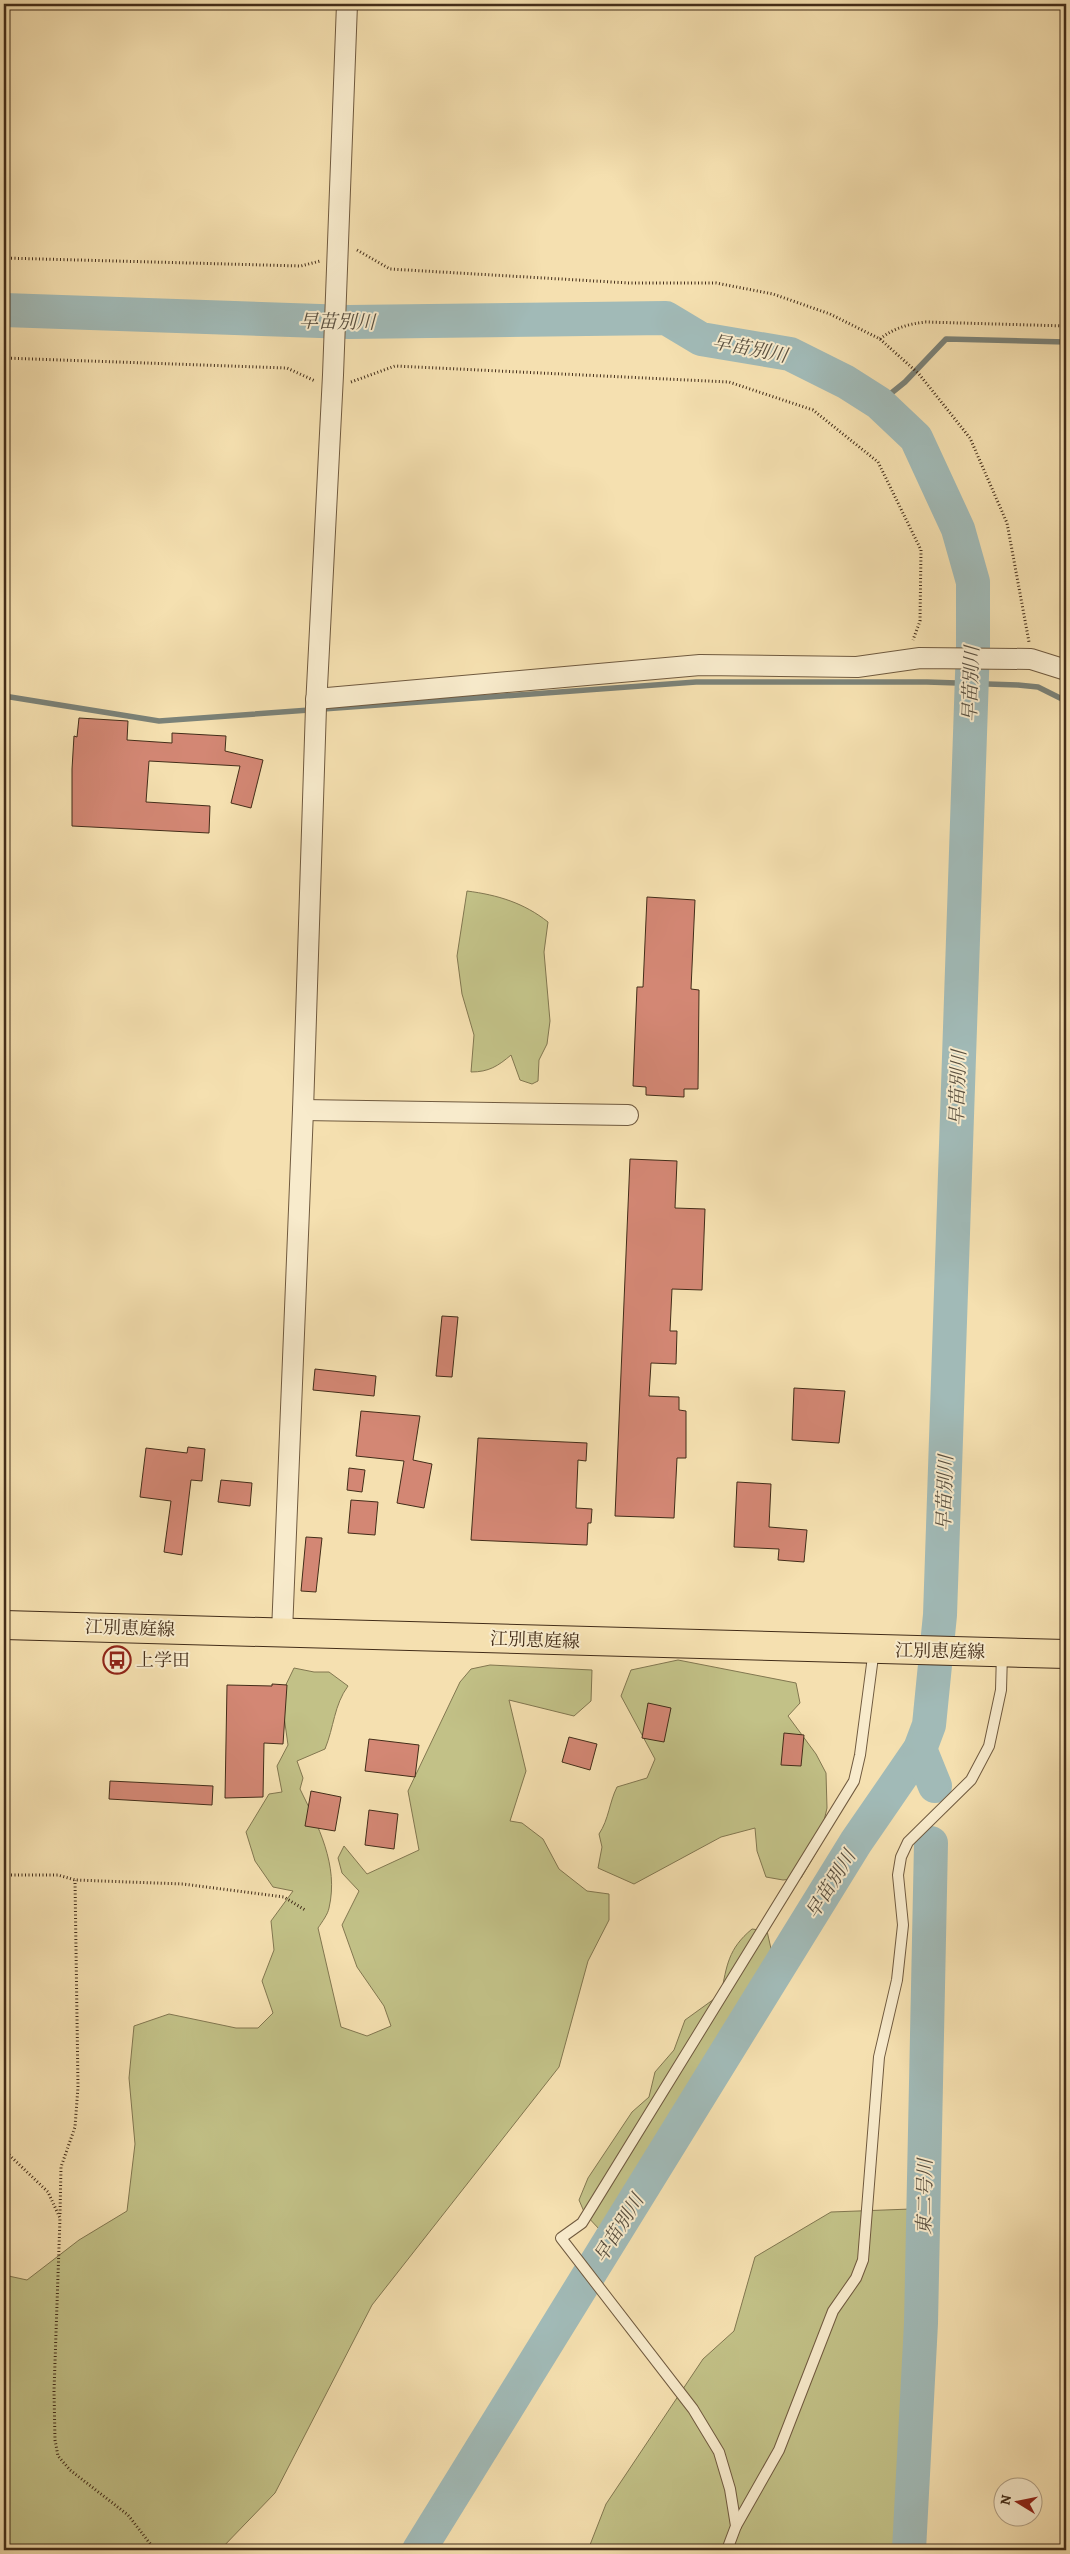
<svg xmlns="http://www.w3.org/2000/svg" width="1070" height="2554" font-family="Alegreya,'Noto Serif JP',serif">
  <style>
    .green { fill: #c2c187; stroke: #827750 }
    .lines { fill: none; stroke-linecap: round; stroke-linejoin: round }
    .stream { stroke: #7b8278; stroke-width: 5.5 }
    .river { stroke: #a1bab7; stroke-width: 34 }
    .building { fill: #d38774; stroke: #432d19 }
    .service-casing { stroke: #705a3f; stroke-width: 12 }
    .minor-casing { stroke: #705a3f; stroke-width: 22 }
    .primary-casing { stroke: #432d19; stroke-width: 30 }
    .path { stroke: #432d19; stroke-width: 3; stroke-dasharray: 1 2.5; stroke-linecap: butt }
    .service { stroke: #f8ebcc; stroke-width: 10 }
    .minor { stroke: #f8ebcc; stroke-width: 20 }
    .primary { stroke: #f5e0b0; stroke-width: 28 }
    .labels { text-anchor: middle; stroke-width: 4; stroke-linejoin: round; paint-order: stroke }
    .street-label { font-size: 18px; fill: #432d19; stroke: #f8ebcc }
    .poi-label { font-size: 18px; fill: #432d19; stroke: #f8ebcc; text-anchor: start }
    .water-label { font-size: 19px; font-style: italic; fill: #5a5040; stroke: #f8ebcc }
  </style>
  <rect width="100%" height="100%" fill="#f5e0b0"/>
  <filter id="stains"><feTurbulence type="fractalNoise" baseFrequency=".004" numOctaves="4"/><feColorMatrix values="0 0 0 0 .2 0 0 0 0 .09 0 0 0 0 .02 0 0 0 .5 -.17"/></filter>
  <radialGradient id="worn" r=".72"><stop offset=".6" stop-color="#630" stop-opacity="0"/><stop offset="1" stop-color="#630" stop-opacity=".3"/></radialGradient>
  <g class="green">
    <path d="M 467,891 C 498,895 524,903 548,922 L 544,952 L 550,1021 L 547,1044 L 539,1060 L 538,1081 L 532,1084 L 520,1080 L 511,1055 C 498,1066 489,1072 471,1072 L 474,1035 L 462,994 L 457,956 Z"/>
    <path d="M 678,1660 L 796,1683 L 800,1703 L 788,1716 L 816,1754 L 826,1773 L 827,1808 L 817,1851 L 801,1878 L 783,1880 L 766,1877 L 757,1851 L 755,1828 L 721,1837 L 634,1884 L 598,1868 L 602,1847 L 599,1834 C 609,1819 609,1803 617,1787 L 647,1778 L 655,1759 L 621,1696 L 631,1670 Z"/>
    <path d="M 490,1665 L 592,1670 L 591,1701 L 574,1716 L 509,1700 L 526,1771 L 510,1821 L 522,1823 L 543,1839 L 559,1869 L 587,1891 L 609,1894 L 609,1920 L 588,1961 L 559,2067 L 372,2305 L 275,2493 L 220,2550 L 4,2550 L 4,2275 L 27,2280 L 79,2240 L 127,2211 L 135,2144 L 129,2078 L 134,2026 L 169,2014 L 236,2028 L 258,2028 L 273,2013 L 262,1981 L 274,1950 L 271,1921 L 293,1891 L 273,1887 L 255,1861 L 246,1832 L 269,1794 L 282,1792 L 277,1766 L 288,1745 L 281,1695 L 294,1668 L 314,1672 L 329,1672 L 348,1686 C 334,1705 334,1727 325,1749 L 297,1761 L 303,1778 L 300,1789 C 318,1826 339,1865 329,1908 C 328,1914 322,1922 318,1928 L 341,2027 L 367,2036 L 391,2026 L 384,2006 L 357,1967 L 342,1925 L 359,1891 L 342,1873 L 338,1858 L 344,1846 L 367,1874 L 419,1850 L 408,1791 L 460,1682 L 471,1669 Z"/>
    <path d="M 752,1929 L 767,1931 L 779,1984 L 706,2104 L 614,2243 L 603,2248 L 600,2230 L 585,2214 L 579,2200 L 588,2178 L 632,2112 L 649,2097 L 655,2072 L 674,2050 L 685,2020 L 721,1994 C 727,1965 728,1949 752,1929 Z"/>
    <polygon points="911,2209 917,2342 902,2550 588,2550 606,2504 703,2359 734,2331 755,2257 831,2212"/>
  </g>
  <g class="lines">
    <g class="stream">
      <polyline points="879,403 905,382 946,339 1066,342"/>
      <polyline points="4,696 159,721 696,682 927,682 1018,685 1038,687 1066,701"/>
    </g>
    <g class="river">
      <polyline points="4,310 349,322 666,318 701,339 790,354 846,382 879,403 916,438 958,529 973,582 973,646 940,1615 929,1725 920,1749 856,1842 419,2550"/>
      <polyline points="920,1749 935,1786"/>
      <polyline points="909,2550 921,2323 931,1843"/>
    </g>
  </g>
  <g class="building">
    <polygon points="79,718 128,721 127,740 172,743 172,733 226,736 225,751 263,760 251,808 231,803 240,766 149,761 146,802 210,806 209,833 72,826 72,769 74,736 77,737"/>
    <polygon points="647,897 695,900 691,989 699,990 698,1089 684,1089 684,1097 646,1095 646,1087 633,1086 637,987 643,987"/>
    <polygon points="630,1159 677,1161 675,1208 705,1209 702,1290 672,1289 670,1331 677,1331 676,1364 651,1363 649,1396 679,1397 679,1410 686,1411 686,1458 677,1458 674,1518 615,1516"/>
    <polygon points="442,1316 458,1317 452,1377 436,1376"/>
    <polygon points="315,1369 376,1376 374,1396 313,1390"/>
    <polygon points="794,1388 845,1391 839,1443 792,1440"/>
    <polygon points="361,1411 420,1416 413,1460 432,1464 424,1508 397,1503 404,1461 356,1456"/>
    <polygon points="478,1438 587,1443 586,1461 578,1460 576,1508 592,1509 591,1523 588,1523 587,1545 471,1540"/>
    <polygon points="188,1447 205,1449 202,1481 191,1480 182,1555 164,1552 171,1501 140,1497 146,1448 187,1453"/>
    <polygon points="349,1468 365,1470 362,1492 347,1490"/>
    <polygon points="221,1480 252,1483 250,1506 218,1502"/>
    <polygon points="737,1482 771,1484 769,1527 807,1530 804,1562 778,1560 779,1549 734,1547"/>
    <polygon points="351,1500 378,1502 375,1535 348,1533"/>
    <polygon points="306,1537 322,1538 316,1592 301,1591"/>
    <polygon points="272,1684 287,1685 283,1744 264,1743 263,1797 225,1798 227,1685 272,1686"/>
    <polygon points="648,1703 671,1708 664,1742 642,1738"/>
    <polygon points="784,1733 804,1735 801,1766 781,1765"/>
    <polygon points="569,1737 597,1744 590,1770 562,1762"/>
    <polygon points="369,1739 419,1745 415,1777 365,1771"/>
    <polygon points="110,1781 213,1786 212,1805 109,1799"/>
    <polygon points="311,1791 341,1797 335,1831 305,1826"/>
    <polygon points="369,1810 398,1814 394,1849 365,1845"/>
  </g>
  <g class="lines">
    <g class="service-casing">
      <g id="service">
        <polyline points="736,2526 779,2450 833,2311 856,2278 863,2260 879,2057 897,1980 903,1925 898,1875 901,1857 908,1842 971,1780 989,1746 1001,1690 1002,1653"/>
        <polyline points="727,2550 736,2526 730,2489 719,2452 693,2409 561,2238 582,2223 854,1781 860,1755 874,1649"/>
      </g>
    </g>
    <g class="minor-casing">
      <g id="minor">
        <polyline points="316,699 700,665 857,667 920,658 1031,659 1066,670"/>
        <polyline points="303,1110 628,1115"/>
        <polyline points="282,1632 303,1110 316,707 333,375 347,4"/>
      </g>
    </g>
    <g class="primary-casing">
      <polyline id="primary" points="4,1625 1066,1654"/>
    </g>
    <g class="path">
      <polyline points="357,250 390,269 629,283 716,283 773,294 830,314 880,339 919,374 970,438 1007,523 1029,642"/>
      <polyline points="4,258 301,266 320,261"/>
      <path d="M 880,339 C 894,328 908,324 926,322 L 1066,326"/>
      <polyline points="4,358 287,368 315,381"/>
      <polyline points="351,382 395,366 729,382 813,410 878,462 921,550 920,621 913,640"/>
      <polyline points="4,1875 58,1875 75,1880 183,1884 284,1897 305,1910"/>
      <polyline points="4,2150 48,2192 60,2218 54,2391 55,2440 58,2456 70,2470 128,2515 155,2550"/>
      <polyline points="60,2214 61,2167 75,2127 78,2087 75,1880"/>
    </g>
    <use href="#service" class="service"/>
    <use href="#minor" class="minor"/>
    <use href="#primary" class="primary"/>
  </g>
  <defs>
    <g id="bus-ring" transform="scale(1.4375)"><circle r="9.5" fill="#f8ebcc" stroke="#8f2418" stroke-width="1.5"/><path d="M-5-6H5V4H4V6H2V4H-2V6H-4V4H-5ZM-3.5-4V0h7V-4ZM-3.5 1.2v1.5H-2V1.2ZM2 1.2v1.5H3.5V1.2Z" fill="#8f2418"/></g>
  </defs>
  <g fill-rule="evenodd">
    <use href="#bus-ring" x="117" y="1660"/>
  </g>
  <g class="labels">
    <g class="street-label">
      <text transform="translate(130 1628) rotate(2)" y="6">江別恵庭線</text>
      <text transform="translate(535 1640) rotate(2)" y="6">江別恵庭線</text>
      <text transform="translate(940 1651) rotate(1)" y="6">江別恵庭線</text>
    </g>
    <g class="poi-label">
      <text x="136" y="1666">上学田</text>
    </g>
    <g class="water-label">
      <text transform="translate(337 321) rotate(1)" y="7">早苗別川</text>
      <text transform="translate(750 348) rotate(11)" y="7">早苗別川</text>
      <text transform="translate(970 684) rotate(-88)" y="7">早苗別川</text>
      <text transform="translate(957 1088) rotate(-88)" y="7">早苗別川</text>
      <text transform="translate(944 1493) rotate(-88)" y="7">早苗別川</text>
      <text transform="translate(830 1884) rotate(-58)" y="7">早苗別川</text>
      <text transform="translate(924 2197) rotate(-89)" y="7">東二号川</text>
      <text transform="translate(618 2228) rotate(-58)" y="7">早苗別川</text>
    </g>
  </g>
  <rect width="1070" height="2554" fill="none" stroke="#f5e0b0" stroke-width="20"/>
  <rect x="5" y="5" width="1060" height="2544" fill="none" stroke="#432d19" stroke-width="2.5"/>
  <rect x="10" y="10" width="1050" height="2534" fill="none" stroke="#432d19"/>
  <g transform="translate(1018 2502) rotate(280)"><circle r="24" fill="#f8ebcc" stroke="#b09f84"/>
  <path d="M0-4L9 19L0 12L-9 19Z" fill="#8f2418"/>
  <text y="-8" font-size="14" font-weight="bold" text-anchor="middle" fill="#432d19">N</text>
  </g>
  <rect width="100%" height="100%" filter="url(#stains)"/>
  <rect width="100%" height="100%" fill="url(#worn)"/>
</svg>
